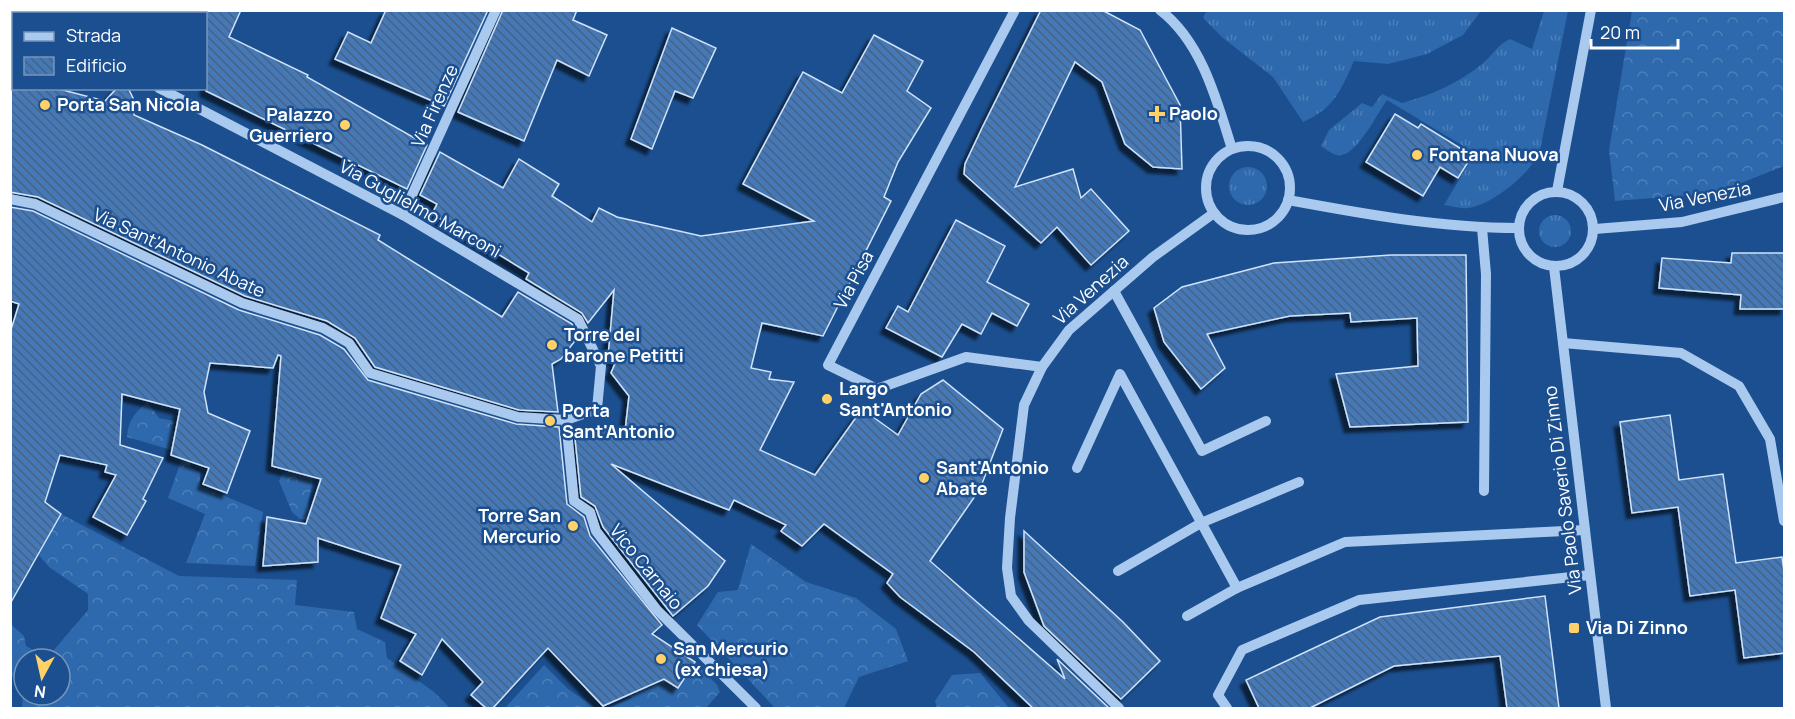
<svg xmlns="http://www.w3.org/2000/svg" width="1795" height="719" font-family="Manrope,sans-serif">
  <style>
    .grass { fill: url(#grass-tufts) }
    .forest { fill: url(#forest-crowns); fill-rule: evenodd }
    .building { fill: url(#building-back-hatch); stroke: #cfe3fa; stroke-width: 1.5; filter: url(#shadow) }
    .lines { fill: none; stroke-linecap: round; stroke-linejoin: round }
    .minor { stroke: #a9c9ee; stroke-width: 10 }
    .poi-dot { fill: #ffd166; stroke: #1b4f8f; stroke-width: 2 }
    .labels { text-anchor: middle; stroke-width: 5; stroke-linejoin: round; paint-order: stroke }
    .poi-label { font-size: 18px; font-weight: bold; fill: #fff; stroke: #1b4f8f; text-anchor: start }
    .street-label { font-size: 18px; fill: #fff; stroke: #1b4f8f }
  </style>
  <defs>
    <pattern id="grass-tufts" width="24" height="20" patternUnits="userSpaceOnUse" patternTransform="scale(1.5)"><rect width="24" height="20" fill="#2e69ad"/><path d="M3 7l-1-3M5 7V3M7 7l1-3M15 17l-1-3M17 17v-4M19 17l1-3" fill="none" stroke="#4d80b9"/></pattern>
    <pattern id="forest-crowns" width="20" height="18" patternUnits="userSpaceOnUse" patternTransform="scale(1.5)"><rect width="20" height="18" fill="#2e69ad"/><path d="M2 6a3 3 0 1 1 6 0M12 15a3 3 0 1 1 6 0" fill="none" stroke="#4d80b9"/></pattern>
    <pattern id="building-back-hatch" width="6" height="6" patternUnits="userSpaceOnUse" patternTransform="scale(1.5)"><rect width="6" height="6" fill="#4478b7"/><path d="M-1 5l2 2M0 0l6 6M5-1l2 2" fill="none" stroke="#486282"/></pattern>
    <filter id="shadow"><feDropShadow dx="-5.5" dy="5.5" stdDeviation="1.5" flood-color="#0009"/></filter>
  </defs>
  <rect width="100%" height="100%" fill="#1b4f8f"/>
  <g class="grass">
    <path d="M 1207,10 L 1481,10 L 1481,11 L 1463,35 L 1427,54 L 1388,64 L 1354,61 C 1340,92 1334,108 1303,122 L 1273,77 L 1223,38 L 1203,18 Z"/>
    <path d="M 1544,11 L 1568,11 L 1540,150 C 1532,173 1492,205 1468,208 C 1461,209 1452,206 1444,205 L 1475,153 L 1387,100 C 1377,113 1356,159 1337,155 C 1332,154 1325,149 1321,146 L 1329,130 L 1362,103 L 1372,107 L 1382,94 L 1402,103 C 1431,95 1459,83 1482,64 C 1492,56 1498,44 1510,39 L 1532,49 Z"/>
    <circle cx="1248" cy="186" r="19"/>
    <circle cx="1555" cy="231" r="16"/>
  </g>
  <g class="forest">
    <polygon points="1632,11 1784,11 1784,166 1716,193 1615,201 1609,150"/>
    <path d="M 147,402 L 159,418 L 174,421 L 173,432 L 196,439 L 190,467 L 200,472 L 200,486 L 263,512 L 255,566 L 186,563 L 205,514 L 168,498 L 182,458 L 168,449 L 127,437 C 128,420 135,413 147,402 Z"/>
    <polygon points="291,470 314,476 308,503 310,510 325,512 348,548 335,545 329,547 322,540 325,530 308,520 300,519 292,512 279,481 283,473"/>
    <path d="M 61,514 L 179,576 L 297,580 L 295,605 L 354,612 L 357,629 L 385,642 L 387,658 L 434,692 L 450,708 L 22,708 L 24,680 L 11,676 L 11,624 L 24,636 L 26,646 L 41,654 L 53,651 L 88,610 L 88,594 L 49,567 L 39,555 ZM 24,659 L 60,659 L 60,695 L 24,695 Z"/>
    <polygon points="751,544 806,582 856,598 896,629 908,661 859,677 844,708 775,708 697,625 718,592 738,590"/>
    <polygon points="628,656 678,688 695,662 717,685 720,692 706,708 608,708 632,698 614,676"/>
    <polygon points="544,665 568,689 596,708 505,708"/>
    <polygon points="980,673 1009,708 937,708 935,701 952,675"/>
  </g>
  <g class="building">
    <polygon points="206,10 241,10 229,37 308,75 307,77 427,145 407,189 206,91"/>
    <polygon points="386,10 488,10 444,106 335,59 348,32 371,43"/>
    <polygon points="503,10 577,10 573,20 607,35 589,76 557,60 524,141 458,112"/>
    <polygon points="1041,10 1102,10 1140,30 1180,105 1182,169 1153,167 1125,144 1102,82 1075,62 1015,187 1073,169 1081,198 1091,189 1129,231 1091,265 1057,227 1041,243 964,174 965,164 982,128"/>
    <polygon points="672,28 716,48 693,98 675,91 652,149 631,139"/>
    <polygon points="874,35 923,61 907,91 931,108 898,162 884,197 891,201 823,336 762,323 751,368 771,372 769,379 794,382 760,450 815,475 862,409 898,435 921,394 943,380 1003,429 980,489 930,561 1065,679 1057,659 1109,708 1033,708 974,652 900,597 887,583 893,574 824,524 802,546 781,531 786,525 734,500 729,510 611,464 725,561 708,586 673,616 603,527 595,506 581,497 574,428 625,431 629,396 611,373 616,361 608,357 614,290 588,323 582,313 526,279 529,273 432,214 437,204 420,195 440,152 503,188 519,159 559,184 552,196 592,222 599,208 617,217 701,236 814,221 743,184 803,72 842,93"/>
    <polygon points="10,88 55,88 105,101 117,88 128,88 133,98 134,115 202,145 380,235 378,240 502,317 518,292 572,324 578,337 561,359 552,364 558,412 519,410 375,367 355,338 327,321 245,296 38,197 10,192"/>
    <polygon points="1395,114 1418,128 1421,124 1460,148 1458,152 1470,159 1458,178 1440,167 1423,196 1366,162"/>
    <polygon points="10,207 33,211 239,310 320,335 344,349 368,380 516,424 559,427 567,504 584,517 590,536 662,625 652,634 695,662 678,688 664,679 603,706 548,648 493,708 486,708 471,695 483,682 442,639 422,675 400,661 416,634 381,618 401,565 318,538 318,562 263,566 267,517 306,524 321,479 272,466 281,356 278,355 273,368 210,363 204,392 208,413 250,431 227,493 203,484 209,468 171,455 180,409 122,394 120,445 163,458 143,499 146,501 127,535 93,517 116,475 105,472 107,465 60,455 45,502 61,514 10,604 10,333 19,304 10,301"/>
    <polygon points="956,220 1005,246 987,282 1029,304 1017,326 992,313 981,334 962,324 942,357 886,328 898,306 908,312"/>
    <polygon points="1732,253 1785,253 1785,309 1740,309 1741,295 1659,288 1662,258 1731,263"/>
    <polygon points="1391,255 1466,255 1468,422 1350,427 1336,374 1418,366 1417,318 1351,322 1350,313 1290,316 1207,334 1225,368 1201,389 1164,342 1154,308 1182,287 1274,263"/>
    <polygon points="1670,415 1679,480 1723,474 1736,563 1782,557 1785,579 1785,653 1744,658 1735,590 1690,596 1678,507 1632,513 1620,422"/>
    <polygon points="1024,531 1123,622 1160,661 1121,699 1044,626 1024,572"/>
    <polygon points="1545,596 1559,708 1507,708 1500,656 1394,666 1310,708 1259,708 1246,680 1380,617"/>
  </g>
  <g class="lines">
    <g class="minor">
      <polyline points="1015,10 828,365 877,389 966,357 1042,367"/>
      <path d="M 1160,10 C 1202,42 1217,101 1232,149"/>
      <polyline points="85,14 86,10"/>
      <polyline points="10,49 14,49"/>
      <circle cx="1248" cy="188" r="42"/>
      <polyline points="1557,191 1591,10"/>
      <circle cx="1556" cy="229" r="37"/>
      <polyline points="10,199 35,204 242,303 323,328 349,343 370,373 518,417 566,420 597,409 601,366 578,319 403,215 159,88"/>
      <path d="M 1288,200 C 1364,214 1441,228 1518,228"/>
      <polyline points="403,215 496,10"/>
      <polyline points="1482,228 1486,274 1484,491"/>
      <polyline points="1595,229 1682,222 1784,197"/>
      <polyline points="1554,267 1606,708"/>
      <polyline points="1114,291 1202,451 1266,421"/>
      <polyline points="1563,343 1681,353 1739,386 1770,439 1784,521"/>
      <polyline points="566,420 574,501 590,512 596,531 657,610 756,708"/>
      <polyline points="1077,468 1120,374 1237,588 1345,542 1585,530"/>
      <polyline points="1118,571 1201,523 1299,482"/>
      <polyline points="1187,616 1237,588"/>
      <polyline points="1119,708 1029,621 1011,596 1007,568 1010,518 1024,405 1042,367 1069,330 1153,257 1214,213"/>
      <polyline points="1227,708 1218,695 1242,650 1359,600 1590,575"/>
    </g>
  </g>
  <g class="poi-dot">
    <circle cx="45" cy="105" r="6"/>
    <path d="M1154 105h6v6h6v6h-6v6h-6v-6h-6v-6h6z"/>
    <circle cx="345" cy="125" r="6"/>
    <circle cx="1417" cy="155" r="6"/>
    <circle cx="552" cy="345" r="6"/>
    <circle cx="827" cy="399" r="6"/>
    <circle cx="550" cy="421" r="6"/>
    <circle cx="924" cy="478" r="6"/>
    <circle cx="573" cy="526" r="6"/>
    <rect x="1568" y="622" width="12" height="12" rx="3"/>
    <circle cx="661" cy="659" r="6"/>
  </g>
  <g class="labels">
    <g class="poi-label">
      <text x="57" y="111">Porta San Nicola</text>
      <text x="1169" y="120">Paolo</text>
      <text x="333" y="121" text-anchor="end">Palazzo<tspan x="333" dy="21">Guerriero</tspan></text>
      <text x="1429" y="161">Fontana Nuova</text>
      <text x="564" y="341">Torre del<tspan x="564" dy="21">barone Petitti</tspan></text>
      <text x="839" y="395">Largo<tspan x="839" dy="21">Sant'Antonio</tspan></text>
      <text x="562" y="417">Porta<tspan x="562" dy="21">Sant'Antonio</tspan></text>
      <text x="936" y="474">Sant'Antonio<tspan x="936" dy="21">Abate</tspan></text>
      <text x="561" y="522" text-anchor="end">Torre San<tspan x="561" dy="21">Mercurio</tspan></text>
      <text x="1586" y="634">Via Di Zinno</text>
      <text x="673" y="655">San Mercurio<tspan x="673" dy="21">(ex chiesa)</tspan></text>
    </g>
    <g class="street-label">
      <text transform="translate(435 106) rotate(-66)" y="6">Via Firenze</text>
      <text transform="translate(1705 197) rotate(-11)" y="6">Via Venezia</text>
      <text transform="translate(420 209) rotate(29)" y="6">Via Guglielmo Marconi</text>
      <text transform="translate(179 253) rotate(25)" y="6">Via Sant'Antonio Abate</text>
      <text transform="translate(854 280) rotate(-62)" y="6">Via Pisa</text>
      <text transform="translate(1091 290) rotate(-42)" y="6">Via Venezia</text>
      <text transform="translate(1563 490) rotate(-97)" y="6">Via Paolo Saverio Di Zinno</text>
      <text transform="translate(646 567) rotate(51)" y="6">Vico Carnaio</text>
    </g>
  </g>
  <rect width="1795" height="719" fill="none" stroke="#ffffff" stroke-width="24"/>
  <rect x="12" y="12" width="195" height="78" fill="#1b4f8f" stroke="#7695bc" stroke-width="1.5"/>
  <rect x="24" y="32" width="30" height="9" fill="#a9c9ee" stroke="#7695bc" stroke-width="1.5"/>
  <text x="66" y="42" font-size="18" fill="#ffffff">Strada</text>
  <rect x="24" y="57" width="30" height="18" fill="url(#building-back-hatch)" stroke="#7695bc" stroke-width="1.5"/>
  <text x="66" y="72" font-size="18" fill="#ffffff">Edificio</text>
  <g transform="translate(42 677) rotate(188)"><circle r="28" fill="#1b4f8f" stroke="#7695bc" stroke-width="1.5"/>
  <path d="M0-4.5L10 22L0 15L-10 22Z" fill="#ffd166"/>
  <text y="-9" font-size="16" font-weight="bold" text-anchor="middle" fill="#ffffff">N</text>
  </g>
  <path d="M1591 39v9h87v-9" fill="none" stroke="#ffffff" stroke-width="3"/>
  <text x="1600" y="39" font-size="18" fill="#ffffff" stroke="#1b4f8f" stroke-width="4.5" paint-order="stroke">20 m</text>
</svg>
